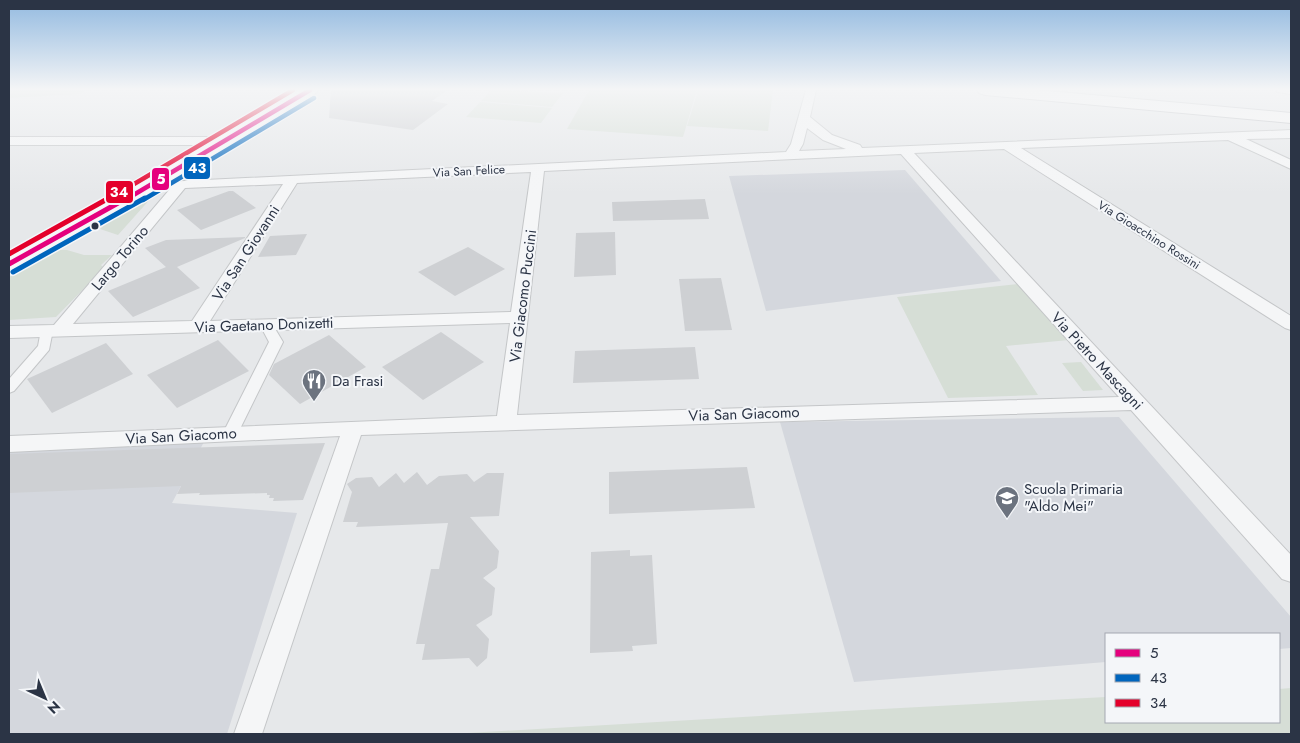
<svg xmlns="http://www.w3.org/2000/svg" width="1300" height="743" font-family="Jost,sans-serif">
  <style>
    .built { fill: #d4d7dd }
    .green { fill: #d6ded6 }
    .building { fill: #ced0d3 }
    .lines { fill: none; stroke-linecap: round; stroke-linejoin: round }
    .pedestrian-casing { stroke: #c4c6c8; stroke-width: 2 }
    .minor-casing { stroke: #c4c6c8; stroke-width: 2 }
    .primary-casing { stroke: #c2c5c8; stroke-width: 2 }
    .motorway-casing { stroke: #b8bbbf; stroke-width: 2 }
    .pedestrian { fill: #f5f6f7; fill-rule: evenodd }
    .minor { fill: #f5f6f7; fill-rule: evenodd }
    .primary { fill: #f8f8f8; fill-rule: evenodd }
    .motorway { fill: #f8f8f8; fill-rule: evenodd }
    .bus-1-far1-casing { stroke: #f4f6f9; stroke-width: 7 }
    .bus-1-casing { stroke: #f4f6f9; stroke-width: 8 }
    .bus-2-far1-casing { stroke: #f4f6f9; stroke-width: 7 }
    .bus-2-casing { stroke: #f4f6f9; stroke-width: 8 }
    .bus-3-far1-casing { stroke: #f4f6f9; stroke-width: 7 }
    .bus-3-casing { stroke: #f4f6f9; stroke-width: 8 }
    .bus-1-far1 { stroke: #e5007d; stroke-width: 4.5 }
    .bus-1 { stroke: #e5007d; stroke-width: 5 }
    .bus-2-far1 { stroke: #0065bd; stroke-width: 4.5 }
    .bus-2 { stroke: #0065bd; stroke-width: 5 }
    .bus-3-far1 { stroke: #e4002b; stroke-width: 4.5 }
    .bus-3 { stroke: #e4002b; stroke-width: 5 }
    .bus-dot { fill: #2b3445; stroke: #f4f6f9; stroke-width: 2 }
    .labels { text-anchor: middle; stroke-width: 4; stroke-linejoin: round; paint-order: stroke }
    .far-street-label { font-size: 12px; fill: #2b3445; stroke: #f4f6f9 }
    .street-label { font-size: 15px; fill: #2b3445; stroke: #f4f6f9 }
    .poi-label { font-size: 15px; fill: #2b3445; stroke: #f4f6f9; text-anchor: start }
    .line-badge { stroke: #f4f6f9; stroke-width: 2 }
    .badge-label { font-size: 14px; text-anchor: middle; font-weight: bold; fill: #fff }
  </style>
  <rect width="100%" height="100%" fill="#e6e8ea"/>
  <g class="built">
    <polygon points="905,170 1001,281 766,311 729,176"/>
    <polygon points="1119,417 1291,617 1291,648 1279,649 1279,634 1106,634 1106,662 854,682 780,422"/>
    <polygon points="207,436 172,503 297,513 227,734 9,734 9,441"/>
  </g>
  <g class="green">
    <polygon points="9,90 85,90 80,94 9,98"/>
    <polygon points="491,90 563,93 552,107 481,101"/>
    <polygon points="589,90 697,90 683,137 567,129"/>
    <polygon points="698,90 773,90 768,131 687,126"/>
    <polygon points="480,102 552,108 541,123 466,117"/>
    <path d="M 152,197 L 118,235 L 100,229 C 116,216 131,200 152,197 Z"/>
    <polygon points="59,250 67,250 84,255 112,255 101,265 104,268 56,317 9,320 9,277"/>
    <polygon points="1019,284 1069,340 1006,346 1038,395 948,398 897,297"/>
    <polygon points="1081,362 1103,390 1083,391 1062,363"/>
    <polygon points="1291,688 1291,734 450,734 863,710 1106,697 1106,722 1279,722 1279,689"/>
  </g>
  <g class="building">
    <polygon points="331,90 447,90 432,101 448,104 413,130 329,118"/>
    <polygon points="229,191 233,191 256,208 201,230 177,210"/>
    <polygon points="705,199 709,219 613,221 612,202"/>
    <polygon points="615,232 616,275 574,277 576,233"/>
    <polygon points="307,234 296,255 258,257 270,236"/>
    <polygon points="245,237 245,238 177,267 200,288 133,317 108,291 166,267 145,248 166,240"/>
    <polygon points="468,247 505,269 455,296 418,272"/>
    <polygon points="721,278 732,330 685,331 679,279"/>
    <polygon points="441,332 484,362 423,400 382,367"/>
    <polygon points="329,335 366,367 300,404 269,375 274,364"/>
    <polygon points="218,340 249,371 177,408 147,375"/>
    <polygon points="106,343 133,374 52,413 27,379"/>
    <polygon points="695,347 699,379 573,383 575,351"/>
    <polygon points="325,443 303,500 273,501 274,498 269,498 270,495 267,495 267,493 199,495 200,493 177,494 181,486 9,493 9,454"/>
    <polygon points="747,467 755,508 609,514 609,472"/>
    <polygon points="417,472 427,485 439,476 467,474 474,482 487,473 504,473 499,516 470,517 499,551 497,568 483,578 495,588 492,615 476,625 489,639 487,658 477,667 469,658 422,660 425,644 416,644 431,569 439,569 448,523 356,527 358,522 343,522 352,492 347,484 356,478 372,477 379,487 396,473 404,483"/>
    <polygon points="630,550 630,556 652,555 657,644 632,646 633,651 590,653 591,552"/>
  </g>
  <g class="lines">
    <g class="pedestrian-casing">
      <g id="pedestrian">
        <polygon points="266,321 271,322 283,342 236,437 231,439 226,437 223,433 269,342 260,325"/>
        <polygon points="47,326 53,330 49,350 14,391 9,393 9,379 38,346 41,330"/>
      </g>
    </g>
    <g class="minor-casing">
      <g id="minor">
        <path d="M 806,90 L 816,90 L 810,117 L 832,135 L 860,145 L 862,148 L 1291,130 L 1291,138 L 1246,139 L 1291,160 L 1291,169 L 1228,140 L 1021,148 L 1291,316 L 1291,330 L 1285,328 L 1004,149 L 914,153 L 1291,555 L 1291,582 L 1282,579 L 1131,410 L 361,435 L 262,734 L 234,734 L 340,436 L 9,452 L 9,436 L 497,416 L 510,323 L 9,338 L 9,326 L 54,325 L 170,189 L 149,190 L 142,186 L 144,183 L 786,152 L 791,144 ZM 807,128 L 823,140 L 846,149 L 799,151 L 803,144 ZM 901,154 L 1119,397 L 517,415 L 544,171 ZM 531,172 L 511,312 L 210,321 L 297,183 ZM 283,184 L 192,321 L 73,324 L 185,188 Z"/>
        <polygon points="1276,90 1291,90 1291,94 1277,92"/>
        <polygon points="9,137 209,137 215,141 209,145 9,145"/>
      </g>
    </g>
    <g class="primary-casing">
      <polygon id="primary" points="299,90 318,90 316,93 156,190 17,269 9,271 9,255 142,182"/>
    </g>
    <g class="motorway-casing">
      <polygon id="motorway" points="977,90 1037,90 1291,113 1291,123 985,95 979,93"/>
    </g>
    <use href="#pedestrian" class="pedestrian"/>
    <use href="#minor" class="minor"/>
    <use href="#primary" class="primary"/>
    <use href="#motorway" class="motorway"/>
    <g class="bus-1-far1-casing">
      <polyline id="bus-1-far1" points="125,200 310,90"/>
    </g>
    <g class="bus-1-casing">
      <polyline id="bus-1" points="9,264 127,198"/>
    </g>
    <g class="bus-2-far1-casing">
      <polyline id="bus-2-far1" points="143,200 314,98"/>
    </g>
    <g class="bus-2-casing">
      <polyline id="bus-2" points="13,272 145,198"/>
    </g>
    <g class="bus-3-far1-casing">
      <polyline id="bus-3-far1" points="107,200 293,90"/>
    </g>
    <g class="bus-3-casing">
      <polyline id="bus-3" points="9,254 109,198"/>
    </g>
    <use href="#bus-1-far1" class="bus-1-far1"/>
    <use href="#bus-1" class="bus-1"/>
    <use href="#bus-2-far1" class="bus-2-far1"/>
    <use href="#bus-2" class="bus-2"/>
    <use href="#bus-3-far1" class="bus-3-far1"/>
    <use href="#bus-3" class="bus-3"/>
  </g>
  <linearGradient id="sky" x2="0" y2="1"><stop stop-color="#93bae0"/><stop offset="0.46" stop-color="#f4f5f6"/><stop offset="1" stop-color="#f4f5f6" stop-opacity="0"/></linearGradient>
  <rect width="1300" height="194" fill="url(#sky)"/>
  <defs>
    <g id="restaurant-pin" transform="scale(1.25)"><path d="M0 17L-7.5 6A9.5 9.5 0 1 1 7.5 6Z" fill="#6c737f" stroke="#f4f6f9"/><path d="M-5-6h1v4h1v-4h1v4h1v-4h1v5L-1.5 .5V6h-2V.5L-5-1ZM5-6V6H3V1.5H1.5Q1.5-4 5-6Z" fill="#fff"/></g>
    <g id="school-pin" transform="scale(1.25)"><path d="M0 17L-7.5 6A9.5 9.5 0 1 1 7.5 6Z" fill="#6c737f" stroke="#f4f6f9"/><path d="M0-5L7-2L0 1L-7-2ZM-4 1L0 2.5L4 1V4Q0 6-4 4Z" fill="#fff"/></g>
  </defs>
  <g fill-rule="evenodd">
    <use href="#restaurant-pin" x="314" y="381"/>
    <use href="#school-pin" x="1007" y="498"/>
  </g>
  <circle class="bus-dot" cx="95" cy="226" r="4.5"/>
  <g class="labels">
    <g class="far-street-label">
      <text transform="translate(469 171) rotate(-3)" y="4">Via San Felice</text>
      <text transform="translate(1149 235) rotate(32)" y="4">Via Gioacchino Rossini</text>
    </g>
    <g class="street-label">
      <text transform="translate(246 253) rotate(-57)" y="5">Via San Giovanni</text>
      <text transform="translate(120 258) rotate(-50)" y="5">Largo Torino</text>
      <text transform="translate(523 296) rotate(-83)" y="5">Via Giacomo Puccini</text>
      <text transform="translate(264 325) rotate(-2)" y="5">Via Gaetano Donizetti</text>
      <text transform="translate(1097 361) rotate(47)" y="5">Via Pietro Mascagni</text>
      <text transform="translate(744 414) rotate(-2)" y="5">Via San Giacomo</text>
      <text transform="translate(181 436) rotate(-3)" y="5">Via San Giacomo</text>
    </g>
    <g class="poi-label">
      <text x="332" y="386">Da Frasi</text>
      <text x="1024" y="494">Scuola Primaria<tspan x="1024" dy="17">"Aldo Mei"</tspan></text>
    </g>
  </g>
  <g class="line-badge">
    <rect x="183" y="156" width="28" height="24" rx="5" fill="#0065bd"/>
    <rect x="151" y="167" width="19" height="24" rx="5" fill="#e5007d"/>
    <rect x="105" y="180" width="29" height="24" rx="5" fill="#e4002b"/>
  </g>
  <g class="badge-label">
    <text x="197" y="173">43</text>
    <text x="161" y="184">5</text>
    <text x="119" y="197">34</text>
  </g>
  <rect width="1300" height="743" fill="none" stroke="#2b3445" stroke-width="20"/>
  <rect x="1105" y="633" width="175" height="90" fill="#f4f6f9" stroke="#a4a8b1"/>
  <rect x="1115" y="649" width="25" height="8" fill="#e5007d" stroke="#a4a8b1"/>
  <text x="1150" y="658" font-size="15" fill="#2b3445">5</text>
  <rect x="1115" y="674" width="25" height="8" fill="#0065bd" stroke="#a4a8b1"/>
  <text x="1150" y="683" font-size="15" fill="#2b3445">43</text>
  <rect x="1115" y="699" width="25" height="8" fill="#e4002b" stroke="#a4a8b1"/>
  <text x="1150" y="708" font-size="15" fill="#2b3445">34</text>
  <g transform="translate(45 698) rotate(136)" stroke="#f4f6f9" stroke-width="4" paint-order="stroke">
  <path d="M0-4L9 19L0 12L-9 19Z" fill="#2b3445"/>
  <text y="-8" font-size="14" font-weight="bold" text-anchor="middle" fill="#2b3445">N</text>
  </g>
</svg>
